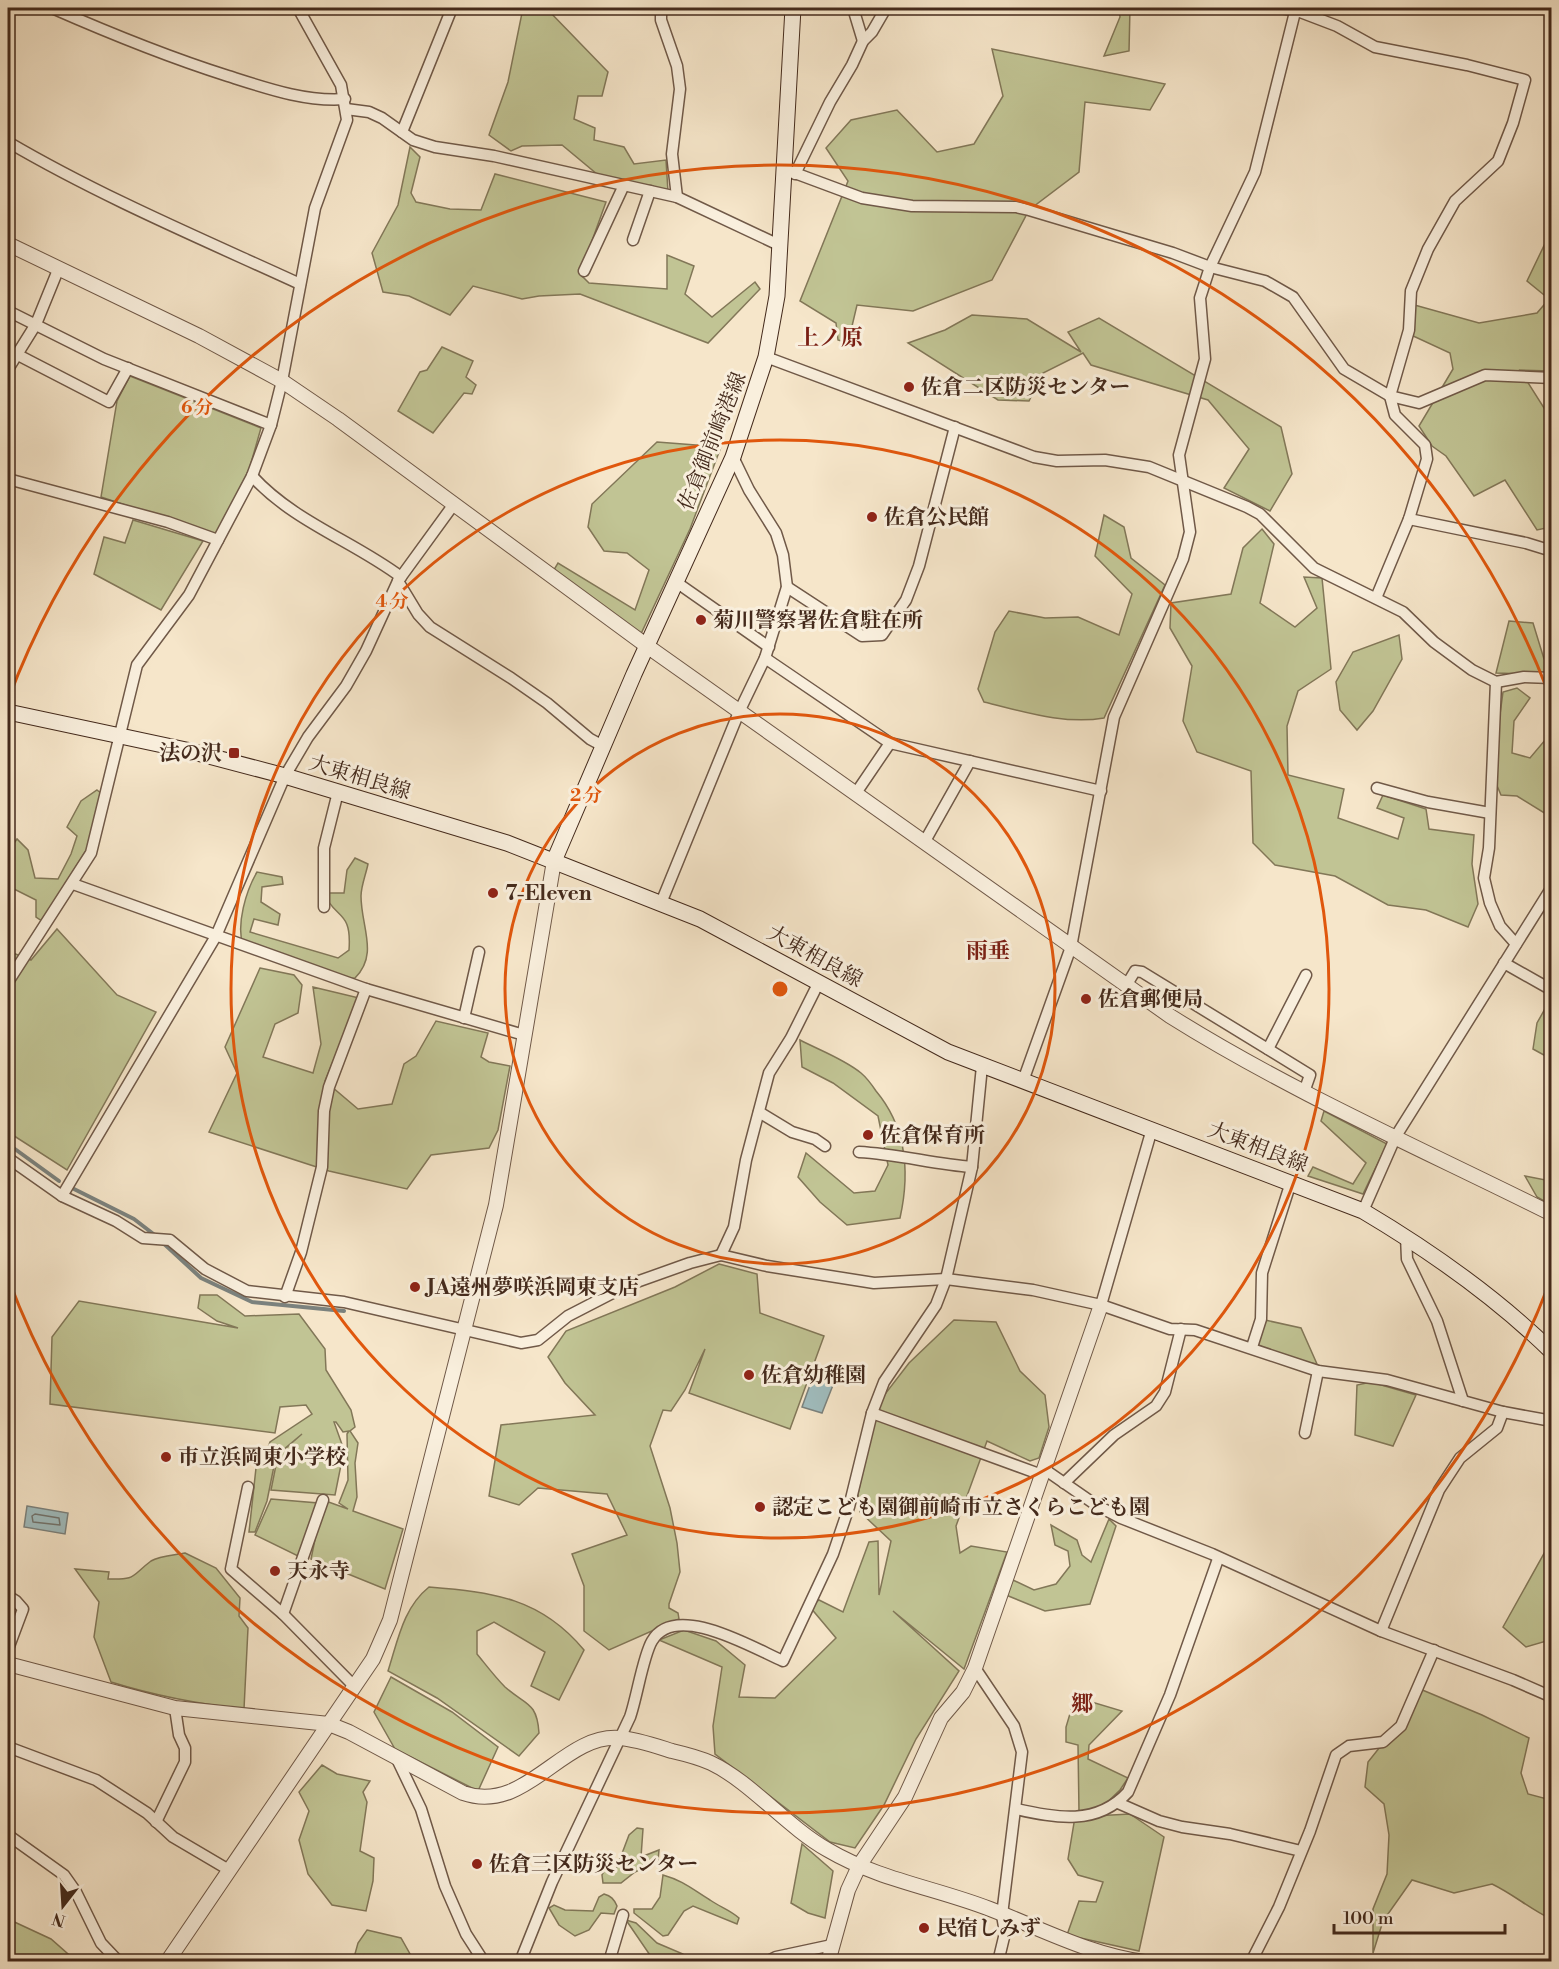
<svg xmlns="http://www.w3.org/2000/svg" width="1559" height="1969" font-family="'Libre Bodoni','Noto Serif JP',serif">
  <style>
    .green { fill: #c1c494; stroke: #827758; stroke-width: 1.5 }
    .water { fill: #a0bdbf; stroke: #7b827e; stroke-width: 1.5 }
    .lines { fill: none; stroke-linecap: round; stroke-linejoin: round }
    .shore { stroke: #72746e; stroke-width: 1.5 }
    .stream { stroke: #7b827e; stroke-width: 4 }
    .minor-casing { stroke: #705948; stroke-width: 13 }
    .tertiary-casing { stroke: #705948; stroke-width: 16 }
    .secondary-casing { stroke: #442a1c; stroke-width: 17 }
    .minor { stroke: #f9efdd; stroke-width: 10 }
    .tertiary { stroke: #f9efdd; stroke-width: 14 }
    .secondary { stroke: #f9efdd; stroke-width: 15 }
    .ring { fill: none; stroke: #e0570d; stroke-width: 3 }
    .poi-dot { fill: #8f2418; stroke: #f9efdd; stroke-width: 2 }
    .labels { text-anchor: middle; stroke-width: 6; stroke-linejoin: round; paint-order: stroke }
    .poi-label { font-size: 21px; font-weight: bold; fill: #442a1c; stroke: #f9efdd; text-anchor: start }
    .street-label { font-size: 21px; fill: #442a1c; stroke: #f9efdd }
    .neighbourhood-label { font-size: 22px; font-weight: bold; fill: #7a1f14; stroke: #f9efdd }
    .centre { fill: #e0570d; stroke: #f9efdd; stroke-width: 3 }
    .ring-label { font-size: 18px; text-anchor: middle; font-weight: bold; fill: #e0570d; stroke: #f9efdd; stroke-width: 6; stroke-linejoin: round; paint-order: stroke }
  </style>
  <rect width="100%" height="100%" fill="#f6e6ca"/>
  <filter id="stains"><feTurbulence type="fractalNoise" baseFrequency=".00333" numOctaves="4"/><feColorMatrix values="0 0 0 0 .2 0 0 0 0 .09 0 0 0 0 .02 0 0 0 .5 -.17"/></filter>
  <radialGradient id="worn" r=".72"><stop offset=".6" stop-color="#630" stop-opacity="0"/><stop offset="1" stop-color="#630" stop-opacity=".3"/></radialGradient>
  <g class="green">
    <polygon points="523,8 546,8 608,72 602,96 578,96 574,119 595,128 594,140 624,147 634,164 666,160 668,192 603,179 562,145 522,146 511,151 489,135 508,82"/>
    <polygon points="1112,8 1130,8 1129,51 1104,56 1120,17 1119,10"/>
    <polygon points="992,49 1165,84 1150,110 1085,102 1079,172 1029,210 992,280 913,311 857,305 848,343 838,340 836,323 800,301 848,181 826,148 851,120 897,110 937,152 974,144 1003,96"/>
    <polygon points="410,147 420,157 411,193 416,202 450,209 481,210 495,174 606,202 580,274 589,283 667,289 667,255 694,266 685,294 712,317 755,282 760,289 708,343 580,294 539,296 522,299 473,286 450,315 409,296 383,292 372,253 398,205"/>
    <polygon points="1551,231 1551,371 1520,370 1551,419 1551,527 1537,530 1505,480 1474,496 1446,456 1432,446 1419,426 1453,369 1450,353 1411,335 1411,304 1479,323 1537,313 1549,299 1527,281"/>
    <polygon points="972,315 1027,319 1081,352 1068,332 1099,318 1281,427 1292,474 1270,511 1224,488 1249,449 1208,400 1091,365 1083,353 1043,373 1029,401 998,400 908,343 945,330"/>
    <polygon points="442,347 473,361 466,377 476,385 472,394 464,393 433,433 398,411 420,372 427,370"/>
    <polygon points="130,376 261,428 249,470 216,535 101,497 117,401"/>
    <polygon points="657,442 721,447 690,529 639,638 552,573 558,563 635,610 649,570 627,553 604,551 588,527 592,504"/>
    <path d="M 1104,515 L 1124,527 L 1131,558 L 1165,585 L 1104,718 C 1064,725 1022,711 984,702 L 978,689 L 995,632 L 1009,611 L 1045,618 L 1078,617 L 1119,635 L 1132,594 L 1095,556 Z"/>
    <polygon points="133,520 203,541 161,610 94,574 104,537 125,543"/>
    <polygon points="1262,529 1274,544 1260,603 1295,627 1317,608 1304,577 1322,578 1331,669 1298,691 1287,726 1288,775 1344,789 1338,818 1398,839 1404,818 1377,808 1383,795 1426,809 1429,829 1474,835 1472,864 1478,904 1468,927 1426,910 1388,905 1335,876 1275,865 1253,843 1251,771 1197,752 1183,721 1192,666 1170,628 1171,603 1231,594 1243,548"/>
    <polygon points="1509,621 1533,623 1544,659 1551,661 1551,675 1496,673"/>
    <polygon points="1399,635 1402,659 1373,711 1357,730 1340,710 1336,682 1353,652"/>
    <polygon points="1517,688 1530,698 1514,721 1512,753 1530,758 1551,733 1551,808 1546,814 1517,796 1501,795 1492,774 1503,692"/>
    <polygon points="97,790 102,794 87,849 42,921 36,917 36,900 8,886 9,850 17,839 28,850 35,878 58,879 71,854 77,836 67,827 81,801"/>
    <path d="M 355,858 L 368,864 C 366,874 361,886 361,896 C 361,927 379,954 355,978 L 338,980 L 243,946 C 236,924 246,891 257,872 L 282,877 L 283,884 L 262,887 L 261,902 L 280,914 L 278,925 L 254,919 L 250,932 L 338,958 L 349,950 C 352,909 335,920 324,893 L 344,893 L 347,870 Z"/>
    <polygon points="57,929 117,995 156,1012 67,1170 8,1132 8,951 31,960"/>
    <polygon points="260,968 294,975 302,985 298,1013 275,1024 263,1057 313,1073 321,1044 313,987 359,998 325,1081 358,1109 392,1104 404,1064 416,1056 436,1021 488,1033 481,1057 489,1062 510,1066 498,1130 489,1148 431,1155 407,1189 329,1171 209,1132 237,1073 225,1047"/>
    <polygon points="1546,1007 1551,1009 1551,1059 1533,1049 1537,1023"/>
    <path d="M 800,1040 C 819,1050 844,1059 861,1073 C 867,1078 872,1085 876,1091 C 907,1128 910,1173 900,1218 L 847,1225 L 820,1202 L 798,1177 L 806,1153 L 854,1193 L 875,1191 L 888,1165 L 878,1116 L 833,1083 L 802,1067 Z"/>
    <polygon points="1324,1111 1387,1144 1363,1194 1308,1176 1313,1167 1353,1184 1366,1163 1321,1121"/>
    <polygon points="1525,1176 1551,1181 1551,1205 1537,1197"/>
    <polygon points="719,1264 757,1274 760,1313 824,1336 790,1429 689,1393 705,1349 685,1390 671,1411 663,1410 650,1446 670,1508 677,1543 680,1572 669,1604 669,1608 678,1613 679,1619 609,1650 584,1631 584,1586 572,1554 627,1535 607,1494 538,1488 519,1505 489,1496 501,1425 595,1415 565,1383 548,1357 566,1331 675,1287"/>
    <polygon points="200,1295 217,1295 245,1316 299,1314 325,1349 326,1370 351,1410 355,1427 350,1431 358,1443 355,1463 357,1497 353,1511 403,1529 385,1589 311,1559 323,1500 348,1509 339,1503 348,1480 347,1434 349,1431 343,1432 336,1422 334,1422 344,1450 335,1495 271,1490 278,1455 302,1434 276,1456 267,1501 255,1532 249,1532 256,1468 261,1467 270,1442 312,1414 306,1405 280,1407 275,1433 50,1404 52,1337 79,1301 238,1328 217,1321 198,1308"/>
    <polygon points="954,1320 996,1322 1020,1371 1045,1395 1049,1427 1039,1458 1030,1461 987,1441 956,1526 960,1553 971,1546 1007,1552 964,1669 893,1611 959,1671 916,1739 884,1805 855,1848 830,1842 715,1754 713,1726 722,1667 659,1640 684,1630 716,1641 745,1665 739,1697 775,1698 836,1638 810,1607 819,1600 843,1612 869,1542 878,1541 879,1595 891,1541 860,1512 858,1494 871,1430 882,1398 909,1363"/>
    <polygon points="1265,1320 1301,1328 1317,1364 1288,1359 1256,1344"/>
    <polygon points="1371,1382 1416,1395 1393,1446 1355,1435 1357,1385"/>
    <polygon points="271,1499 318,1503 298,1556 255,1535"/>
    <polygon points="1109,1519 1116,1526 1090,1604 1045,1611 1006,1595 1013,1580 1034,1590 1056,1584 1070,1566 1068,1551 1055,1545 1051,1525 1077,1540 1082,1555 1091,1562"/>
    <polygon points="1551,1541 1551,1635 1550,1640 1526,1647 1503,1627"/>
    <path d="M 185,1553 L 216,1568 L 240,1598 L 239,1616 L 248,1628 L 244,1709 C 198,1704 156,1696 111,1682 L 94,1637 L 99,1602 L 75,1569 L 109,1572 L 108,1579 C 137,1580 131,1576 151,1561 C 159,1556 175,1555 185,1553 Z"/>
    <path d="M 429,1587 C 493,1592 541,1598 584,1650 L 559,1700 L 531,1686 L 545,1652 L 494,1622 L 477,1631 L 477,1654 C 486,1665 495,1677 505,1687 C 525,1705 537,1701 539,1733 L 519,1756 L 437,1698 L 388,1671 C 398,1640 403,1608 429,1587 Z"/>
    <polygon points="391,1677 452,1712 498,1747 478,1791 395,1749 374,1712"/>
    <path d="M 1420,1689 L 1482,1715 L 1529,1738 L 1521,1773 L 1528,1794 L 1551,1800 L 1551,1919 C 1530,1909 1513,1894 1492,1884 L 1454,1893 L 1412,1880 L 1383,1921 L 1373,1953 L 1373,1909 L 1387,1874 L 1389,1835 L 1384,1804 L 1365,1787 L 1368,1762 L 1407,1713 Z"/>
    <polygon points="1075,1697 1122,1711 1089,1745 1088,1759 1128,1778 1120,1790 1098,1811 1079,1812 1078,1745 1066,1742 1066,1727"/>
    <polygon points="322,1765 337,1774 370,1781 363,1792 367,1802 360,1851 374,1858 373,1881 366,1911 332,1905 308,1874 299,1840 309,1811 299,1792"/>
    <polygon points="1130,1814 1164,1837 1139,1951 1067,1935 1079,1901 1096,1902 1103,1882 1078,1875 1068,1859 1075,1817"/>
    <polygon points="637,1828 643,1829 641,1857 659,1850 658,1861 635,1872 621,1883 603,1883 602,1875 607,1866 615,1872 629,1835"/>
    <polygon points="802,1844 833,1871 825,1918 808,1913 791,1903"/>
    <path d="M 663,1875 C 684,1881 692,1889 710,1900 C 720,1907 730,1910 739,1918 L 737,1924 L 693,1906 L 684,1911 L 668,1935 L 663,1936 L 634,1913 L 634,1909 L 652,1909 L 660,1897 Z"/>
    <path d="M 604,1894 C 611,1896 614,1899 617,1906 L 614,1914 L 601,1913 L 589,1930 L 575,1936 L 559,1925 L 549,1908 L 554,1905 L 565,1910 L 593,1911 L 599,1897 Z"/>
    <polygon points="8,1919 51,1939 76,1961 14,1961 8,1952"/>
    <polygon points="626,1920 636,1923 657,1943 683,1954 685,1961 654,1961"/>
    <polygon points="367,1930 401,1938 414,1961 353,1961 358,1943"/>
  </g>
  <g class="water">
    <polygon points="814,1374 835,1380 822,1413 802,1407"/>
    <polygon points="27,1506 68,1513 65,1534 24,1527"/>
  </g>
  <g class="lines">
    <polygon class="shore" points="35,1514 59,1518 60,1525 33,1522 32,1516"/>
    <g class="stream">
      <polyline points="8,1144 59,1181"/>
      <polyline points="74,1189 134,1219 156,1236"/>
      <polyline points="161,1241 201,1278 252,1302 344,1311"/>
    </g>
    <g class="minor-casing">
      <g id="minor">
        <path d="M 52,8 C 109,33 168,57 228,76 C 266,88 305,102 345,99"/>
        <polyline points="661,8 661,20 677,66 680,89 672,154 677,197"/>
        <polyline points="853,8 863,41"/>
        <polyline points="1279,8 1295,10 1337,26 1375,47 1467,65 1525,80 1513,123 1498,161 1455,201 1428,249 1411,291 1409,330 1390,396 1395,415 1425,445 1427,459 1409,519 1376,598"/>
        <polyline points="346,109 369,112 382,118 413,140 435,147 494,156 677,197 779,245"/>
        <polyline points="402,132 452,8"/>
        <path d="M 8,142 C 102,197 202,239 300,284"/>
        <polyline points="784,169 862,198 912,206 1016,207 1029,210 1173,253 1210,267 1265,281 1293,297 1344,369 1390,396 1419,403 1485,375 1552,378"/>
        <polyline points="795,174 830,102 852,65 863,41 872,32 886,8"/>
        <polyline points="633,240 650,191"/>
        <polyline points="584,271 624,185"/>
        <polyline points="8,311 104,359 271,425"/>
        <polyline points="18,355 109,402 128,368"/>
        <polyline points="766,357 1034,457 1057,461 1105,460 1149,467 1247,507 1260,514 1314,568 1403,612 1434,642 1472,670 1496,682 1524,677 1552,678"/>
        <polyline points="8,369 36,324 58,270"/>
        <path d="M 252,476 C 294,522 353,541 401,577"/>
        <polyline points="8,479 168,522 218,540"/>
        <polyline points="1409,519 1526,543 1552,551"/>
        <polyline points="398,581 418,614 430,627 511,678 547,703 590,739 603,746"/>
        <polyline points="676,582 769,647"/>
        <polyline points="787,587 862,636 882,635 906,600 919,566 955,427"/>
        <polyline points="765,658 890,743 1101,791"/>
        <polyline points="1496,682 1489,848 1484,878 1490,903 1500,926 1516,944"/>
        <polyline points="1377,788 1428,802 1490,813"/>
        <polyline points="856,793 890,743"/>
        <polyline points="925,841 970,761"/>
        <polyline points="73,884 366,989 524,1035"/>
        <polyline points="661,903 739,712 765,658 787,587 783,555 776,533 749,490 733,457"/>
        <polyline points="324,907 324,848 338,792"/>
        <polyline points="1504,963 1550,989 1552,985"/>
        <polyline points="8,982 91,853 137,665 189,595 252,476 271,425 282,381 315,208 347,120 341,85 298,8"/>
        <polyline points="1126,986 1135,971 1142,972 1310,1075 1304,1092"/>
        <polyline points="464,1018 479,952"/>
        <polyline points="1268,1049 1306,975"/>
        <polyline points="1023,1081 1071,947 1114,717 1183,559 1190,532 1179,455 1205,359 1200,298 1210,267 1255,172 1296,8"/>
        <polyline points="759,1112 792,1132 815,1139 825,1146"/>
        <path d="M 859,1152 C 897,1154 934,1164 972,1167"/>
        <polyline points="8,1158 62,1196 116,1221 143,1238 170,1240 205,1269 247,1291 344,1302 521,1343 538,1340 568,1316 628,1285 690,1263 721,1255 767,1266 874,1283 946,1279 1033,1290 1101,1305 1170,1329 1195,1330 1318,1371 1387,1380 1503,1412 1552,1421"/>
        <polyline points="62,1196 216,936 285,776 308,737 346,686 366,651 398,581 454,504"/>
        <polyline points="1363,1211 1396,1136 1552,887"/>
        <polyline points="1406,1236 1407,1259 1437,1321 1463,1401"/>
        <polyline points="721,1255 734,1227 746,1160 769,1073 791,1038 819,982"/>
        <polyline points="285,1297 301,1252 322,1167 324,1111 329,1087 366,989"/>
        <polyline points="1101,1305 1152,1129"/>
        <polyline points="1252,1347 1261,1319 1262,1273 1291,1182"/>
        <polyline points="872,1413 1042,1475"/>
        <polyline points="1305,1433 1318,1371"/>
        <polyline points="1044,1469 1096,1505 1121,1518 1212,1554 1381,1631 1513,1680 1552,1697"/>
        <polyline points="1064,1483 1114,1435 1156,1406 1165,1392 1181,1329"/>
        <polyline points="248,1487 231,1569 283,1614 353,1685"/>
        <polyline points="8,1596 16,1601 23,1609 8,1649"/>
        <polyline points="283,1614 323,1500"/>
        <polyline points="1381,1631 1439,1490 1460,1458 1497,1428 1503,1412"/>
        <polyline points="975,1668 1014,1726 1022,1752 1002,1915 1005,1933 998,1962"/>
        <polyline points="8,1747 96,1780 147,1813 173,1837 229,1870"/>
        <polyline points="397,1759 421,1809 445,1886 466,1934 484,1962"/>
        <polyline points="1118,1803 1159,1821 1182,1827 1230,1834 1301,1851"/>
        <path d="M 1016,1809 C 1056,1818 1097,1826 1128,1792 L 1170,1695 L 1218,1559"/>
        <polyline points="156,1822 185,1762 185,1748 179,1735 175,1708"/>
        <polyline points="8,1835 64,1875 76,1892 101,1943 119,1962"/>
        <path d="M 520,1962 L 552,1882 L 630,1717 C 637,1697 643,1656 652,1641 C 675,1601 753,1648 783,1661 L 833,1554 L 849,1507 L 872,1413 L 884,1382 L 936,1305 L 946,1279 L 972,1167 L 982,1066"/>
        <polyline points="609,1962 623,1915"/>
        <polyline points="766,1962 776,1957 832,1945"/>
        <polyline points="1251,1962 1279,1907 1310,1831 1336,1755 1349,1746 1383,1742 1401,1726 1434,1650"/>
      </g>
    </g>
    <g class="tertiary-casing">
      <g id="tertiary">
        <path d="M 8,244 L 199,336 L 282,381 L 338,419 L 647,646 L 1170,1016 C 1291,1092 1424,1150 1552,1214"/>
        <path d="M 8,1664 L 175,1708 L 329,1724 L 349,1732 L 463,1793 C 526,1815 562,1734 619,1738 C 636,1739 656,1746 672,1751 C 685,1754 700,1758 711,1763 C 751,1782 787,1827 828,1850 C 879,1880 936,1888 990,1909 C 1042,1929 1088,1954 1144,1962"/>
        <polyline points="167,1962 373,1659 390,1620 496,1205 554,861"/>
        <polyline points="828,1962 848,1890 859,1866 905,1797 941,1718 963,1692 975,1668 1101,1305"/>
      </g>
    </g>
    <g class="secondary-casing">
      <g id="secondary">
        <path d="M 8,712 L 186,750 L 285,776 L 507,843 L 700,919 L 948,1052 L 1363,1211 C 1432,1252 1495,1296 1552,1352"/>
        <polyline points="554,861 634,674 733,457 766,357 777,296 793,8"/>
      </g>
    </g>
    <use href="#minor" class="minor"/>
    <use href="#tertiary" class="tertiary"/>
    <use href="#secondary" class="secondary"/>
  </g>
  <g class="ring">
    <circle cx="780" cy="989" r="275"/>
    <circle cx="780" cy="989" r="549"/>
    <path d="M1549 1284A824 824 0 0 1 8 1278M8 700A824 824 0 0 1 1549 694"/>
  </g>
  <g class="poi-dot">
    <circle cx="909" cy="387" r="6"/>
    <circle cx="872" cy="517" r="6"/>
    <circle cx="701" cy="620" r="6"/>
    <rect x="228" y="747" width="12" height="12" rx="3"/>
    <circle cx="493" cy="893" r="6"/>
    <circle cx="1086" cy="999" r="6"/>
    <circle cx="868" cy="1135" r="6"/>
    <circle cx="415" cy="1287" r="6"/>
    <circle cx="749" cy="1375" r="6"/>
    <circle cx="166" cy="1457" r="6"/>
    <circle cx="760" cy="1507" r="6"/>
    <circle cx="275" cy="1571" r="6"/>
    <circle cx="477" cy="1864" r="6"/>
    <circle cx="924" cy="1928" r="6"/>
  </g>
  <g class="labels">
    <g class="poi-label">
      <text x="921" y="394">佐倉二区防災センター</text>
      <text x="884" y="524">佐倉公民館</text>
      <text x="713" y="627">菊川警察署佐倉駐在所</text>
      <text x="222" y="760" text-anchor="end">法の沢</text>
      <text x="505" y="900">7-Eleven</text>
      <text x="1098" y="1006">佐倉郵便局</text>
      <text x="880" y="1142">佐倉保育所</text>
      <text x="427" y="1294">JA遠州夢咲浜岡東支店</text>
      <text x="761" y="1382">佐倉幼稚園</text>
      <text x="178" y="1464">市立浜岡東小学校</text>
      <text x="772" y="1514">認定こども園御前崎市立さくらこども園</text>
      <text x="287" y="1578">天永寺</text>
      <text x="489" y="1871">佐倉三区防災センター</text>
      <text x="936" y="1935">民宿しみず</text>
    </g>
    <g class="street-label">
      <text transform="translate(712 441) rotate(-68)" y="7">佐倉御前崎港線</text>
      <text transform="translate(360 777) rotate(17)" y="7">大東相良線</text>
      <text transform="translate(815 956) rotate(29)" y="7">大東相良線</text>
      <text transform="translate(1258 1147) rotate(21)" y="7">大東相良線</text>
    </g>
    <g class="neighbourhood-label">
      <text x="830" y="345">上ノ原</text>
      <text x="988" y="958">雨垂</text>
      <text x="1082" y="1711">郷</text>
    </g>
  </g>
  <circle cx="780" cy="989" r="9" class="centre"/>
  <g class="ring-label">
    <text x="197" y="413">6 分</text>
    <text x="392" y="607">4 分</text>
    <text x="586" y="801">2 分</text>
  </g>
  <rect width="1559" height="1969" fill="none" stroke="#f6e6ca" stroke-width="30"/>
  <rect x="9" y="9" width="1541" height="1951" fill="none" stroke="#442a1c" stroke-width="3"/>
  <rect x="15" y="15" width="1529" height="1939" fill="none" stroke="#442a1c" stroke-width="1.5"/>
  <g transform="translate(63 1906) rotate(197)" stroke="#f9efdd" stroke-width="4.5" paint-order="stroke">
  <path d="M0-4.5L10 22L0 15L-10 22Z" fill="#442a1c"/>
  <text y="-9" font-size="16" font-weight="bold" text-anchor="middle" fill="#442a1c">N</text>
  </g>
  <path d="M1334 1924v9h171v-9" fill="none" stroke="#442a1c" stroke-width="3"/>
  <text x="1343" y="1924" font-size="18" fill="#442a1c" stroke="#f9efdd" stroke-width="4.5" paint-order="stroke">100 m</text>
  <rect width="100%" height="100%" filter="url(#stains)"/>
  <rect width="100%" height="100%" fill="url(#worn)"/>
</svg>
